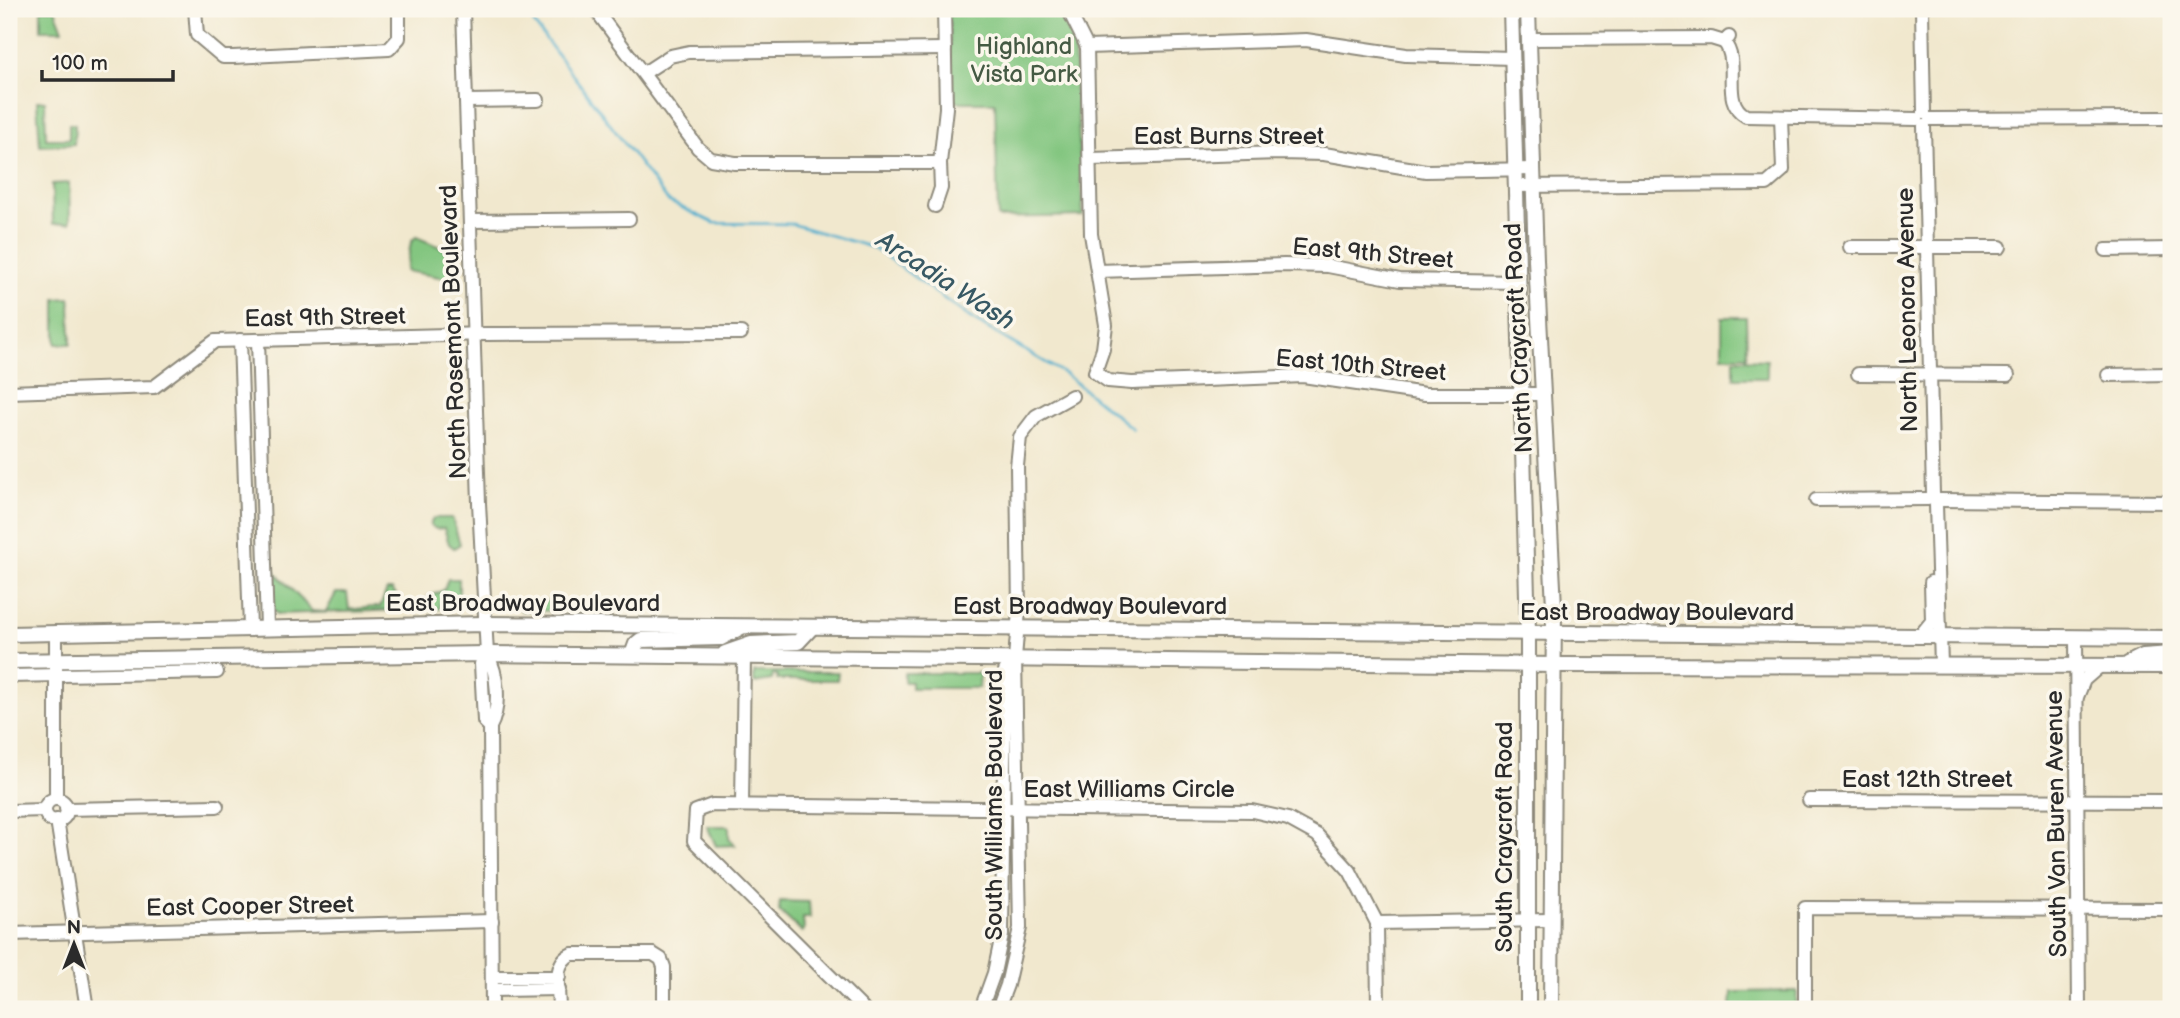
<svg xmlns="http://www.w3.org/2000/svg" width="2180" height="1018" font-family="'Balsamiq Sans',sans-serif">
  <style>
    .green { fill: #83c680; stroke: #577856; stroke-width: 2 }
    .lines { fill: none; stroke-linecap: round; stroke-linejoin: round }
    .stream { stroke: #4fafce; stroke-width: 2.5 }
    .minor-casing { stroke: #8e8a7c; stroke-width: 16 }
    .major-casing { stroke: #8e8a7c; stroke-width: 18 }
    .minor { stroke: #fff; stroke-width: 12 }
    .major { stroke: #fff; stroke-width: 14 }
    .labels { text-anchor: middle; stroke-width: 7; stroke-linejoin: round; paint-order: stroke }
    .park-label { font-size: 24px; fill: #455a44; stroke: #fbf7ec }
    .street-label { font-size: 24px; fill: #2b2b2b; stroke: #fbf7ec }
    .water-label { font-size: 26px; font-style: italic; fill: #385964; stroke: #fbf7ec }
  </style>
  <rect width="100%" height="100%" fill="#fbf7ec"/>
  <filter id="ink" filterUnits="userSpaceOnUse"><feTurbulence type="fractalNoise" baseFrequency=".0143" numOctaves="2"/><feDisplacementMap in="SourceGraphic" scale="14" xChannelSelector="R" yChannelSelector="G"/><feConvolveMatrix kernelMatrix="1 2 1 2 8 2 1 2 1" color-interpolation-filters="sRGB"/></filter>
  <filter id="wash" filterUnits="userSpaceOnUse"><feTurbulence type="fractalNoise" baseFrequency=".00686" numOctaves="4" result="noise"/><feDisplacementMap in="SourceGraphic" scale="28" xChannelSelector="R" yChannelSelector="G"/><feGaussianBlur stdDeviation="1.57" result="paint"/><feColorMatrix in="noise" values="0 0 0 0 0 0 0 0 0 0 0 0 0 0 0 0 0 1.4 0 .05"/><feComposite in="paint" operator="in"/></filter>
  <g filter="url(#wash)">
    <rect width="100%" height="100%" fill="#f1e8ce"/>
    <g class="green">
      <polygon points="41,9 55,9 63,30 41,30"/>
      <polygon points="949,9 1059,9 1074,44 1083,216 998,218 995,102 951,102"/>
      <polygon points="37,101 45,101 46,139 69,139 69,124 75,124 74,144 40,146"/>
      <polygon points="69,183 70,223 53,224 52,184"/>
      <polygon points="416,237 443,248 450,257 450,279 406,271 411,242"/>
      <polygon points="70,298 71,344 56,344 56,299"/>
      <polygon points="1722,317 1746,317 1747,356 1722,356"/>
      <polygon points="1734,359 1767,360 1767,378 1734,378"/>
      <polygon points="433,518 452,518 460,544 454,548 449,544 444,528 436,529 430,525"/>
      <path d="M 274,571 L 312,611 L 326,612 L 336,593 L 347,593 L 349,609 C 360,610 369,606 380,607 L 387,590 L 392,590 L 403,603 L 426,605 L 428,597 L 444,590 L 448,579 L 459,579 L 459,594 L 441,601 L 440,609 L 277,614 L 272,609 Z"/>
      <polygon points="517,601 639,601 640,607 624,606 612,611 521,611"/>
      <polygon points="754,672 838,672 837,680 777,680 777,675 773,675 772,680 754,683"/>
      <polygon points="904,673 980,673 979,688 911,688 911,682 904,682"/>
      <polygon points="707,826 729,826 729,839 735,845 716,846"/>
      <polygon points="780,901 809,902 810,918 803,918 804,930 802,932 779,911"/>
      <polygon points="1797,991 1796,1009 1731,1009 1732,992"/>
    </g>
    <g class="lines">
      <polyline class="stream" points="523,9 668,201 714,223 792,224 874,248 972,319 1065,374 1133,429"/>
    </g>
  </g>
  <g filter="url(#ink)">
    <g class="lines">
      <g class="minor-casing">
        <g id="minor">
          <polyline points="195,9 197,35 223,57 233,57 389,49 399,38 399,9"/>
          <polyline points="463,9 479,503 487,654"/>
          <polyline points="595,9 698,148 711,159 735,163 940,163"/>
          <polyline points="1068,9 1087,47 1091,234 1106,325 1103,349 1095,372 1108,381 1132,383 1303,376 1425,394 1543,394"/>
          <polyline points="1922,9 1924,113"/>
          <path d="M 1729,37 L 1724,42 C 1742,64 1719,101 1746,116 L 1917,119"/>
          <polyline points="1529,39 1711,38 1724,42"/>
          <polyline points="1087,47 1306,40 1406,55 1512,58"/>
          <polyline points="644,73 670,56 689,52 945,49"/>
          <polyline points="466,101 538,100"/>
          <polyline points="1930,119 2171,118"/>
          <polyline points="1924,126 1933,494"/>
          <polyline points="1091,159 1279,153 1324,154 1426,171 1534,169"/>
          <polyline points="1517,186 1767,184 1783,170 1781,117"/>
          <polyline points="935,206 941,188 940,163 946,108 944,9"/>
          <polyline points="470,221 629,219"/>
          <polyline points="1850,247 2000,247"/>
          <polyline points="2106,250 2171,249"/>
          <polyline points="1098,271 1284,265 1328,266 1400,280 1517,282"/>
          <polyline points="240,340 250,628"/>
          <polyline points="258,340 267,628"/>
          <polyline points="1858,374 2008,375"/>
          <polyline points="2108,375 2171,374"/>
          <polyline points="9,392 154,387 215,341 486,334 741,333"/>
          <polyline points="1816,500 1928,499"/>
          <polyline points="1939,500 2171,502"/>
          <polyline points="1936,505 1941,665"/>
          <polyline points="56,632 56,799"/>
          <polyline points="1919,637 1932,621 1931,582"/>
          <polyline points="2076,637 2079,1009"/>
          <polyline points="1015,658 1019,611 1017,466 1020,437 1036,416 1072,396"/>
          <polyline points="9,676 217,672"/>
          <polyline points="2077,697 2084,680 2100,666"/>
          <path d="M 490,727 L 484,721 L 481,664 L 487,654 C 498,673 501,707 490,727 L 492,1009"/>
          <circle cx="56" cy="810" r="11"/>
          <polyline points="1809,800 2171,801"/>
          <polyline points="742,805 744,656"/>
          <polyline points="66,809 217,806"/>
          <polyline points="9,811 45,810"/>
          <polyline points="57,820 87,1009"/>
          <polyline points="1377,923 1550,920"/>
          <polyline points="9,934 492,921"/>
          <polyline points="492,977 559,977"/>
          <polyline points="492,990 559,989"/>
          <path d="M 559,1009 C 559,990 552,962 572,954 L 653,954 L 661,959 L 664,967 L 664,1009"/>
          <polyline points="863,1009 694,841 696,811 712,805 1252,811 1288,819 1317,835 1350,871 1377,923 1378,1009"/>
          <polyline points="981,1009 994,973 1002,935 1005,671 1015,658 1020,928 1007,985 998,1009"/>
          <polyline points="1805,1009 1805,908 2171,909"/>
        </g>
      </g>
      <g class="major-casing">
        <g id="major">
          <polyline points="1511,9 1528,633 1528,1009"/>
          <polyline points="1528,9 1536,260 1554,606 1551,1009"/>
          <polyline points="9,634 484,624 2171,638"/>
          <polyline points="725,653 751,644 798,642 812,627"/>
          <polyline points="632,655 636,644 641,640 721,638 741,627"/>
          <polyline points="9,661 487,654 1555,665 2171,666"/>
          <polyline points="2127,664 2143,656 2171,654"/>
        </g>
      </g>
      <use href="#minor" class="minor"/>
      <use href="#major" class="major"/>
    </g>
  </g>
  <g class="labels">
    <g class="park-label">
      <text x="1024" y="54">Highland<tspan x="1024" dy="28">Vista Park</tspan></text>
    </g>
    <g class="street-label">
      <text x="1229" y="144">East Burns Street</text>
      <text transform="translate(1373 253) rotate(5)" y="8">East 9th Street</text>
      <text transform="translate(1907 310) rotate(-91)" y="8">North Leonora Avenue</text>
      <text transform="translate(325 317) rotate(-1)" y="8">East 9th Street</text>
      <text transform="translate(453 332) rotate(-92)" y="8">North Rosemont Boulevard</text>
      <text transform="translate(1518 338) rotate(-93)" y="8">North Craycroft Road</text>
      <text transform="translate(1361 365) rotate(5)" y="8">East 10th Street</text>
      <text x="523" y="611">East Broadway Boulevard</text>
      <text x="1090" y="614">East Broadway Boulevard</text>
      <text x="1657" y="620">East Broadway Boulevard</text>
      <text x="1927" y="787">East 12th Street</text>
      <text x="1129" y="797">East Williams Circle</text>
      <text transform="translate(994 805) rotate(-90)" y="8">South Williams Boulevard</text>
      <text transform="translate(2056 824) rotate(-91)" y="8">South Van Buren Avenue</text>
      <text transform="translate(1504 837) rotate(-90)" y="8">South Craycroft Road</text>
      <text transform="translate(250 906) rotate(-1)" y="8">East Cooper Street</text>
    </g>
    <g class="water-label">
      <text transform="translate(946 280) rotate(33)" y="9">Arcadia Wash</text>
    </g>
  </g>
  <rect width="2180" height="1018" fill="none" stroke="#fbf7ec" stroke-width="35"/>
  <g transform="translate(74 944)" stroke="#fbf7ec" stroke-width="5" paint-order="stroke">
  <path d="M0-5L12 26L0 18L-12 26Z" fill="#2b2b2b"/>
  <text y="-10" font-size="19" font-weight="bold" text-anchor="middle" fill="#2b2b2b">N</text>
  </g>
  <path d="M42 70v10h131v-10" fill="none" stroke="#2b2b2b" stroke-width="3.5"/>
  <text x="52" y="70" font-size="21" fill="#2b2b2b" stroke="#fbf7ec" stroke-width="5" paint-order="stroke">100 m</text>
</svg>
